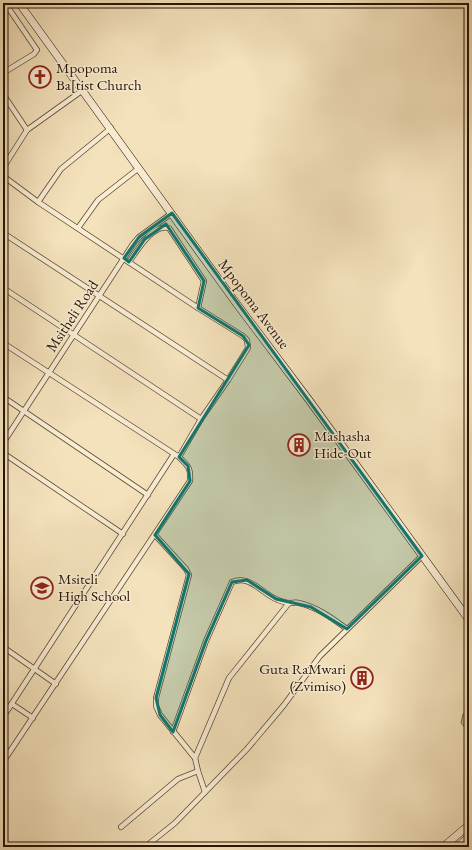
<svg xmlns="http://www.w3.org/2000/svg" width="472" height="850" font-family="'EB Garamond',serif">
  <style>
    .green { fill: #bcc38f; stroke: #716c48 }
    .lines { fill: none; stroke-linecap: round; stroke-linejoin: round }
    .street-casing { stroke: #5a4830; stroke-width: 6 }
    .secondary-casing { stroke: #261401; stroke-width: 8 }
    .street { stroke: #f8ecd3; stroke-width: 4.5 }
    .secondary { stroke: #f8ecd3; stroke-width: 7 }
    .marked { fill: #0f766e; fill-opacity: 0.2; stroke: #0f766e; stroke-width: 3; stroke-linejoin: round }
    .labels { text-anchor: middle; stroke-width: 3; stroke-linejoin: round; paint-order: stroke }
    .poi-label { font-size: 15px; fill: #261401; stroke: #f8ecd3; text-anchor: start }
    .street-label { font-size: 15px; fill: #261401; stroke: #f8ecd3 }
  </style>
  <rect width="100%" height="100%" fill="#f4e2bc"/>
  <filter id="stains"><feTurbulence type="fractalNoise" baseFrequency=".005" numOctaves="4"/><feColorMatrix values="0 0 0 0 .2 0 0 0 0 .09 0 0 0 0 .02 0 0 0 .5 -.17"/></filter>
  <radialGradient id="worn" r=".72"><stop offset=".6" stop-color="#630" stop-opacity="0"/><stop offset="1" stop-color="#630" stop-opacity=".3"/></radialGradient>
  <polygon class="green" points="469,708 469,732 461,723 463,714"/>
  <g class="lines">
    <g class="street-casing">
      <g id="street">
        <polyline points="3,73 34,54 37,50 5,3"/>
        <polyline points="3,94 27,130"/>
        <polyline points="3,168 27,130 83,90"/>
        <polyline points="3,176 38,202 198,308 243,336 247,340 248,348 228,380 201,419 179,457"/>
        <polyline points="38,202 61,169 111,128"/>
        <polyline points="78,228 98,200 139,168"/>
        <polyline points="3,233 228,380"/>
        <path d="M 129,262 C 137,251 153,223 169,228 L 204,281 L 198,308"/>
        <polyline points="3,288 201,419"/>
        <path d="M 3,343 L 179,457 C 188,466 191,467 190,481 L 3,762"/>
        <polyline points="3,397 148,495"/>
        <polyline points="3,443 133,244 139,237 172,213"/>
        <polyline points="3,453 123,534"/>
        <polyline points="155,535 186,569 189,575 156,698 156,706 160,715 195,758 198,771 205,792"/>
        <polyline points="3,647 56,684"/>
        <polyline points="3,704 9,708"/>
        <polyline points="12,704 33,718"/>
        <polyline points="3,717 174,454"/>
        <path d="M 173,732 L 206,641 L 232,582 C 250,574 262,594 278,600 C 281,601 286,603 290,603 C 293,603 296,602 299,603 C 317,607 332,618 347,629"/>
        <polyline points="195,758 229,678 289,603"/>
        <polyline points="121,827 178,779 198,771"/>
        <polyline points="145,847 175,823 247,749 284,705 320,656 422,556"/>
      </g>
    </g>
    <g class="secondary-casing">
      <g id="secondary">
        <polyline points="19,3 236,303 309,400 469,620"/>
        <polyline points="443,847 469,825"/>
        <polyline points="457,847 469,837"/>
      </g>
    </g>
    <use href="#street" class="street"/>
    <use href="#secondary" class="secondary"/>
  </g>
  <path class="marked" d="M 172,213 L 422,556 L 347,629 L 311,607 L 276,599 L 247,580 L 232,582 L 206,641 L 173,732 L 160,715 L 156,698 L 189,574 L 155,535 L 190,481 L 188,466 L 179,457 L 249,345 L 243,336 L 198,308 L 204,281 L 166,224 L 145,239 L 129,262 L 124,258 L 139,237 Z"/>
  <defs>
    <g id="church-ring" transform="scale(1.15)"><circle r="9.5" fill="#f8ecd3" stroke="#8f2418" stroke-width="1.5"/><path d="M-1.2-6h2.4v3.5h3.3v2.4h-3.3V6h-2.4V-.1h-3.3v-2.4h3.3Z" fill="#8f2418"/></g>
    <g id="building-ring" transform="scale(1.15)"><circle r="9.5" fill="#f8ecd3" stroke="#8f2418" stroke-width="1.5"/><path d="M-4-6H4V6H1V3H-1V6H-4ZM-2.5-4.3h1.7v1.8h-1.7ZM.8-4.3h1.7v1.8H.8ZM-2.5-1h1.7V.8h-1.7ZM.8-1h1.7V.8H.8Z" fill="#8f2418"/></g>
    <g id="school-ring" transform="scale(1.15)"><circle r="9.5" fill="#f8ecd3" stroke="#8f2418" stroke-width="1.5"/><path d="M0-5L7-2L0 1L-7-2ZM-4 1L0 2.5L4 1V4Q0 6-4 4Z" fill="#8f2418"/></g>
  </defs>
  <g fill-rule="evenodd">
    <use href="#church-ring" x="40" y="77"/>
    <use href="#building-ring" x="299" y="445"/>
    <use href="#school-ring" x="42" y="588"/>
    <use href="#building-ring" x="362" y="678"/>
  </g>
  <g class="labels">
    <g class="poi-label">
      <text x="56" y="73">Mpopoma<tspan x="56" dy="17">Ba[tist Church</tspan></text>
      <text x="314" y="441">Mashasha<tspan x="314" dy="17">Hide-Out</tspan></text>
      <text x="58" y="584">Msiteli<tspan x="58" dy="17">High School</tspan></text>
      <text x="346" y="674" text-anchor="end">Guta RaMwari<tspan x="346" dy="17">(Zvimiso)</tspan></text>
    </g>
    <g class="street-label">
      <text transform="translate(254 304) rotate(53)" y="5">Mpopoma Avenue</text>
      <text transform="translate(72 316) rotate(-57)" y="5">Msitheli Road</text>
    </g>
  </g>
  <rect width="472" height="850" fill="none" stroke="#f4e2bc" stroke-width="16"/>
  <rect x="4" y="4" width="464" height="842" fill="none" stroke="#261401" stroke-width="2"/>
  <rect x="8" y="8" width="456" height="834" fill="none" stroke="#261401"/>
  <rect width="100%" height="100%" filter="url(#stains)"/>
  <rect width="100%" height="100%" fill="url(#worn)"/>
</svg>
